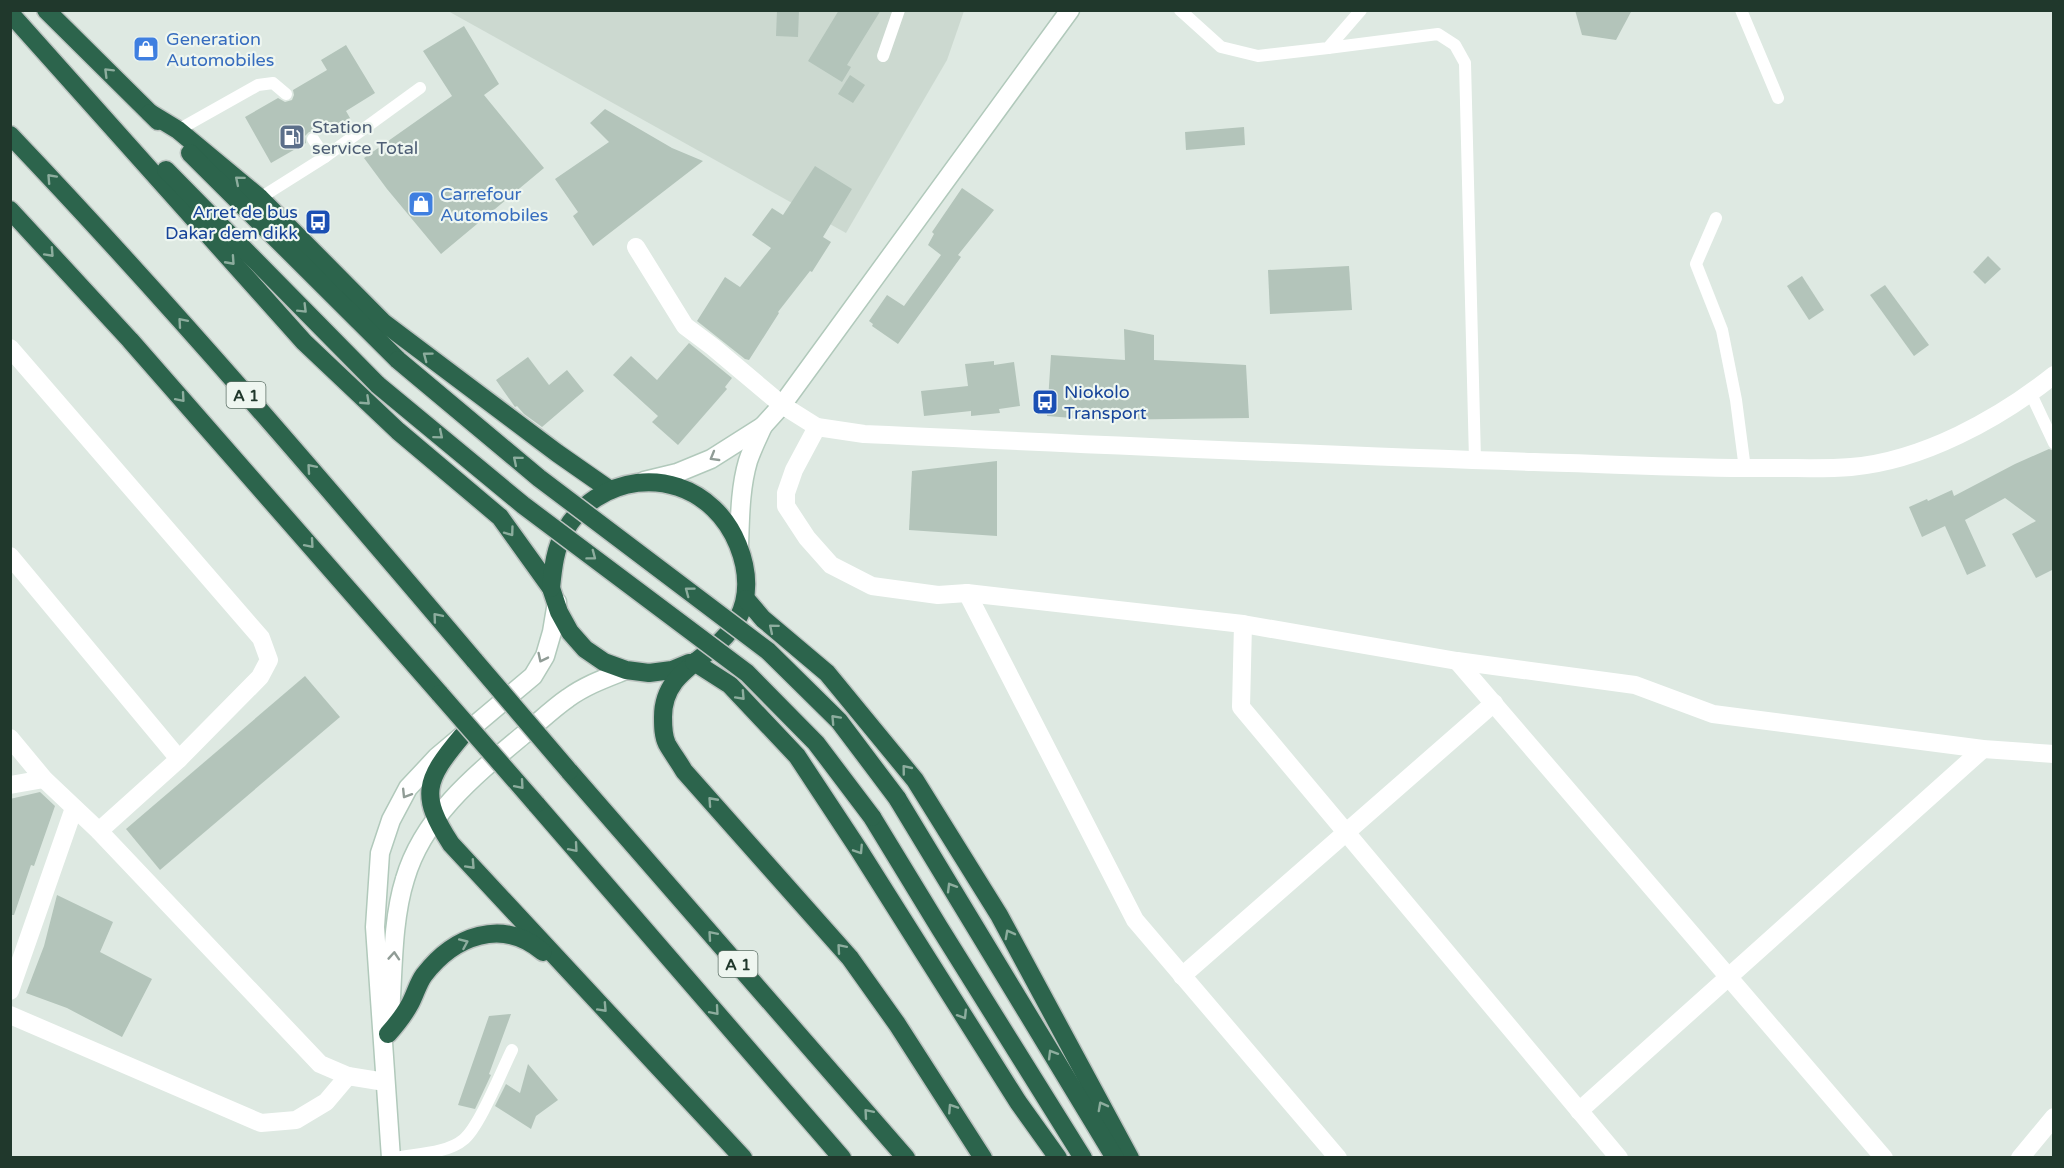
<svg xmlns="http://www.w3.org/2000/svg" width="2064" height="1168" font-family="'Varela Round',sans-serif">
  <style>
    .built { fill: #ccd9d0 }
    .building { fill: #b3c4ba }
    .lines { fill: none; stroke-linecap: round; stroke-linejoin: round }
    .secondary-casing { stroke: #b1c9bb; stroke-width: 21 }
    .highway-casing { stroke: #bcc3c0; stroke-width: 21 }
    .lane { stroke: #fff; stroke-width: 12 }
    .street { stroke: #fff; stroke-width: 18 }
    .secondary { stroke: #fff; stroke-width: 18 }
    .highway { stroke: #2c644c; stroke-width: 18 }
    .highway-bridge-casing { stroke: #bcc3c0; stroke-width: 21; stroke-linecap: butt }
    .highway-bridge { stroke: #2c644c; stroke-width: 18 }
    .oneway { stroke: #8dad9e }
    .oneway2 { stroke: #909c96 }
    .labels { text-anchor: middle; stroke-width: 4.5; stroke-linejoin: round; paint-order: stroke }
    .shield { fill: #eef6f0; stroke: #5e7167; stroke-width: 1.5 }
    .shield-label { font-size: 16px; font-weight: bold; fill: #20382c }
    .shop-label { font-size: 18px; fill: #366cbe; stroke: #eef6f0; text-anchor: start }
    .service-label { font-size: 18px; fill: #4e5e75; stroke: #eef6f0; text-anchor: start }
    .transit-label { font-size: 18px; fill: #164399; stroke: #eef6f0; text-anchor: end }
  </style>
  <rect width="100%" height="100%" fill="#dee9e2"/>
  <polygon class="built" points="448,11 964,11 947,60 846,233"/>
  <g class="building">
    <polygon points="777,10 799,10 798,37 776,36"/>
    <polygon points="839,10 881,10 847,65 851,67 842,82 808,61"/>
    <polygon points="1575,10 1632,10 1616,40 1582,35"/>
    <polygon points="464,26 499,84 484,95 544,168 441,254 387,189 364,158 452,96 423,51"/>
    <polygon points="346,45 375,93 346,111 350,118 320,135 316,131 309,132 305,136 306,143 271,163 245,117 278,98 285,102 292,100 294,95 293,90 327,70 321,60"/>
    <polygon points="850,75 865,85 853,103 838,94"/>
    <polygon points="605,109 672,148 703,161 593,246 573,216 578,212 555,179 609,142 590,123"/>
    <polygon points="1244,127 1245,145 1186,150 1185,132"/>
    <polygon points="815,166 852,189 823,237 831,242 812,272 810,271 778,312 779,313 749,360 745,359 697,321 725,277 740,287 771,248 752,235 772,208 783,215"/>
    <polygon points="962,188 994,210 958,255 961,257 898,344 872,326 873,324 869,321 887,295 904,306 941,255 928,245 934,234 932,232"/>
    <polygon points="1988,256 2001,269 1985,284 1973,272"/>
    <polygon points="1349,266 1352,310 1270,314 1268,270"/>
    <polygon points="1802,276 1824,310 1809,320 1787,286"/>
    <polygon points="1885,285 1929,345 1914,356 1870,295"/>
    <polygon points="1124,329 1154,335 1154,360 1246,365 1249,418 1097,420 1047,416 1051,355 1125,360"/>
    <polygon points="689,343 732,378 725,387 727,389 678,445 652,422 658,416 613,375 631,356 657,380"/>
    <polygon points="528,357 549,385 567,370 584,391 542,427 524,414 517,406 515,407 496,380"/>
    <polygon points="994,361 994,365 1014,362 1020,406 999,409 1000,413 971,416 971,411 924,416 921,391 968,386 965,364"/>
    <polygon points="2049,449 2054,451 2054,569 2036,578 2012,534 2036,521 2005,498 1965,520 1986,566 1967,575 1945,526 1922,537 1909,507 1927,499 1928,501 1952,490 1954,496 2015,464"/>
    <polygon points="997,461 997,536 909,530 912,471"/>
    <polygon points="305,676 340,717 160,870 126,829"/>
    <polygon points="40,792 55,806 34,866 31,865 14,915 10,915 10,799"/>
    <polygon points="57,895 113,922 100,952 152,979 122,1037 67,1008 26,993 44,946"/>
    <polygon points="511,1014 489,1074 491,1075 475,1109 458,1105 489,1016"/>
    <polygon points="528,1064 558,1100 536,1116 531,1129 495,1106 506,1084 520,1093"/>
  </g>
  <g class="lines">
    <g class="secondary-casing">
      <g id="secondary">
        <polyline points="644,481 677,473 711,459 763,426 782,405 1070,10"/>
        <path d="M 739,546 C 740,518 740,488 748,461 C 752,449 758,437 763,426"/>
        <path d="M 390,1015 C 393,972 392,920 405,879 C 423,817 475,775 522,736 C 538,723 552,709 568,698 C 586,685 606,678 626,670"/>
        <polyline points="391,1158 375,927 380,853 391,820 408,788 437,757 533,676 545,656 552,632 557,602"/>
      </g>
    </g>
    <g class="highway-casing">
      <g id="highway">
        <polyline points="46,10 158,121"/>
        <polyline points="10,13 304,342 398,431 500,517 551,588 559,612 570,632 585,649 604,662 626,670 649,673 672,670 689,663"/>
        <polyline points="150,113 178,130 260,198 384,323 557,453 610,490"/>
        <path d="M 10,135 C 172,305 324,483 475,661"/>
        <polyline points="190,153 398,360"/>
        <polyline points="166,170 378,385"/>
        <polyline points="10,210 130,340 440,694"/>
        <path d="M 551,588 C 553,568 555,548 565,531 C 572,518 584,506 596,498 C 649,464 715,487 738,545 C 754,585 747,620 714,647 C 689,668 663,681 663,717 C 663,726 663,736 667,744 C 672,753 679,762 684,771 L 850,958 L 897,1024 L 983,1158"/>
        <polyline points="746,599 763,619 827,673 915,780 999,915 1130,1158"/>
        <polyline points="694,662 730,685 797,756 859,850 1018,1102 1058,1158"/>
        <path d="M 462,736 C 425,780 419,795 451,844 L 743,1158"/>
        <polyline points="569,771 906,1158"/>
        <polyline points="897,798 1115,1158"/>
        <polyline points="536,804 842,1158"/>
        <polyline points="872,817 939,927 1083,1158"/>
        <path d="M 388,1034 C 396,1025 404,1015 410,1004 C 415,995 418,983 424,975 C 454,936 502,917 543,952"/>
      </g>
    </g>
    <g class="lane">
      <polyline points="1180,10 1221,47 1258,56 1328,48 1361,10"/>
      <polyline points="1741,10 1778,98"/>
      <polyline points="1328,48 1438,34 1455,45 1465,63 1475,460"/>
      <polyline points="883,56 899,10"/>
      <polyline points="178,130 258,85 273,83 286,94"/>
      <polyline points="325,157 420,88"/>
      <polyline points="260,198 325,157 313,139"/>
      <polyline points="1716,218 1696,264 1722,330 1736,400 1745,469"/>
      <polyline points="2031,394 2054,443"/>
      <path d="M 396,1158 C 415,1154 448,1153 463,1140 C 479,1128 502,1070 512,1050"/>
    </g>
    <g class="street">
      <path d="M 636,247 L 685,326 L 713,347 L 782,405 L 817,427 L 864,434 C 1087,444 1311,455 1534,462 C 1615,464 1697,469 1778,468 C 1802,468 1827,469 1851,467 C 1922,461 1999,419 2054,375"/>
      <polyline points="10,348 261,638 269,660 260,677 179,759 99,831"/>
      <polyline points="817,427 794,470 786,493 786,506 807,538 831,565 872,586 938,595 967,593 1243,624 1457,661 1635,685 1713,714 1983,749 2054,754"/>
      <polyline points="10,556 179,759"/>
      <polyline points="967,593 1135,920 1338,1158"/>
      <polyline points="1243,624 1241,707 1619,1158"/>
      <polyline points="1457,661 1884,1158"/>
      <polyline points="10,738 44,779 99,831 320,1064 348,1076 385,1082"/>
      <polyline points="10,785 44,779"/>
      <polyline points="1182,976 1494,703"/>
      <polyline points="10,991 74,808"/>
      <polyline points="10,1015 261,1123 296,1120 326,1102 348,1076"/>
      <polyline points="1579,1111 1983,749"/>
      <polyline points="2020,1158 2054,1117"/>
    </g>
    <use href="#secondary" class="secondary"/>
    <use href="#highway" class="highway"/>
    <g class="highway-bridge-casing">
      <g id="highway-bridge">
        <polyline points="398,360 539,478 768,651 839,721 897,798"/>
        <polyline points="378,385 523,505 747,673 816,743 872,817"/>
        <polyline points="475,661 569,771"/>
        <polyline points="440,694 536,804"/>
      </g>
    </g>
    <use href="#highway-bridge" class="highway-bridge"/>
  </g>
  <defs><path id="oneway-chevron" d="M-2-3.5L2.5 0L-2 3.5" fill="none" stroke-width="1.6" stroke-linecap="round" stroke-linejoin="round" transform="scale(1.5)"/></defs>
  <g class="oneway">
    <use href="#oneway-chevron" transform="translate(108 72) rotate(-135)"/>
    <use href="#oneway-chevron" transform="translate(51 178) rotate(-133)"/>
    <use href="#oneway-chevron" transform="translate(239 180) rotate(-140)"/>
    <use href="#oneway-chevron" transform="translate(50 253) rotate(47)"/>
    <use href="#oneway-chevron" transform="translate(231 261) rotate(48)"/>
    <use href="#oneway-chevron" transform="translate(303 309) rotate(45)"/>
    <use href="#oneway-chevron" transform="translate(182 322) rotate(-131)"/>
    <use href="#oneway-chevron" transform="translate(427 356) rotate(-143)"/>
    <use href="#oneway-chevron" transform="translate(181 398) rotate(49)"/>
    <use href="#oneway-chevron" transform="translate(366 401) rotate(43)"/>
    <use href="#oneway-chevron" transform="translate(439 435) rotate(40)"/>
    <use href="#oneway-chevron" transform="translate(517 460) rotate(-140)"/>
    <use href="#oneway-chevron" transform="translate(311 468) rotate(-131)"/>
    <use href="#oneway-chevron" transform="translate(510 532) rotate(54)"/>
    <use href="#oneway-chevron" transform="translate(310 544) rotate(49)"/>
    <use href="#oneway-chevron" transform="translate(592 556) rotate(37)"/>
    <use href="#oneway-chevron" transform="translate(689 591) rotate(-143)"/>
    <use href="#oneway-chevron" transform="translate(437 617) rotate(-130)"/>
    <use href="#oneway-chevron" transform="translate(773 628) rotate(-140)"/>
    <use href="#oneway-chevron" transform="translate(741 696) rotate(47)"/>
    <use href="#oneway-chevron" transform="translate(835 719) rotate(-133)"/>
    <use href="#oneway-chevron" transform="translate(906 769) rotate(-129)"/>
    <use href="#oneway-chevron" transform="translate(520 785) rotate(49)"/>
    <use href="#oneway-chevron" transform="translate(712 801) rotate(-132)"/>
    <use href="#oneway-chevron" transform="translate(574 848) rotate(49)"/>
    <use href="#oneway-chevron" transform="translate(859 850) rotate(57)"/>
    <use href="#oneway-chevron" transform="translate(471 865) rotate(47)"/>
    <use href="#oneway-chevron" transform="translate(951 887) rotate(-121)"/>
    <use href="#oneway-chevron" transform="translate(1009 934) rotate(-118)"/>
    <use href="#oneway-chevron" transform="translate(712 935) rotate(-131)"/>
    <use href="#oneway-chevron" transform="translate(464 943) rotate(-24)"/>
    <use href="#oneway-chevron" transform="translate(841 948) rotate(-131)"/>
    <use href="#oneway-chevron" transform="translate(603 1008) rotate(47)"/>
    <use href="#oneway-chevron" transform="translate(715 1011) rotate(49)"/>
    <use href="#oneway-chevron" transform="translate(963 1015) rotate(58)"/>
    <use href="#oneway-chevron" transform="translate(1052 1054) rotate(-121)"/>
    <use href="#oneway-chevron" transform="translate(1102 1106) rotate(-118)"/>
    <use href="#oneway-chevron" transform="translate(952 1108) rotate(-123)"/>
    <use href="#oneway-chevron" transform="translate(868 1113) rotate(-131)"/>
  </g>
  <g class="oneway2">
    <use href="#oneway-chevron" transform="translate(714 457) rotate(150)"/>
    <use href="#oneway-chevron" transform="translate(542 658) rotate(116)"/>
    <use href="#oneway-chevron" transform="translate(406 794) rotate(122)"/>
    <use href="#oneway-chevron" transform="translate(394 956) rotate(-86)"/>
  </g>
  <defs>
    <g id="shop-square" transform="scale(1.35)"><rect x="-9" y="-9" width="18" height="18" rx="4" fill="#3f7fe0" stroke="#eef6f0"/><path d="M-5-2.5h2.3a2.7 3.5 0 0 1 5.4 0H5L5.5 6h-11ZM-1.5-2.5h3a1.5 2.3 0 0 0-3 0Z" fill="#fff"/></g>
    <g id="fuel-square" transform="scale(1.35)"><rect x="-9" y="-9" width="18" height="18" rx="4" fill="#5c6f8a" stroke="#eef6f0"/><path d="M-5.5-6h7V0h2V4h1.3V-2.5L3-4.5l.8-.8L6-3V5H2.5V1h-1V6h-7ZM-4.2-4.7v3.2H.2V-4.7Z" fill="#fff"/></g>
    <g id="bus-square" transform="scale(1.35)"><rect x="-9" y="-9" width="18" height="18" rx="4" fill="#1a4fb4" stroke="#eef6f0"/><path d="M-5-6H5V4H4V6H2V4H-2V6H-4V4H-5ZM-3.5-4V0h7V-4ZM-3.5 1.2v1.5H-2V1.2ZM2 1.2v1.5H3.5V1.2Z" fill="#fff"/></g>
  </defs>
  <g fill-rule="evenodd">
    <use href="#shop-square" x="146" y="49"/>
    <use href="#fuel-square" x="292" y="137"/>
    <use href="#shop-square" x="421" y="204"/>
    <use href="#bus-square" x="318" y="222"/>
    <use href="#bus-square" x="1045" y="402"/>
  </g>
  <g class="labels">
    <g class="shield">
      <rect x="226.5" y="382" width="39" height="26" rx="4.5"/>
      <rect x="718.5" y="951" width="39" height="26" rx="4.5"/>
    </g>
    <g class="shield-label">
      <text x="246" y="401">A 1</text>
      <text x="738" y="970">A 1</text>
    </g>
    <g class="shop-label">
      <text x="166" y="45">Generation<tspan x="166" dy="21">Automobiles</tspan></text>
      <text x="440" y="200">Carrefour<tspan x="440" dy="21">Automobiles</tspan></text>
    </g>
    <g class="service-label">
      <text x="312" y="133">Station<tspan x="312" dy="21">service Total</tspan></text>
    </g>
    <g class="transit-label">
      <text x="298" y="218">Arret de bus<tspan x="298" dy="21">Dakar dem dikk</tspan></text>
      <text x="1064" y="398" text-anchor="start">Niokolo<tspan x="1064" dy="21">Transport</tspan></text>
    </g>
  </g>
  <rect width="2064" height="1168" fill="none" stroke="#20382c" stroke-width="24"/>
</svg>
